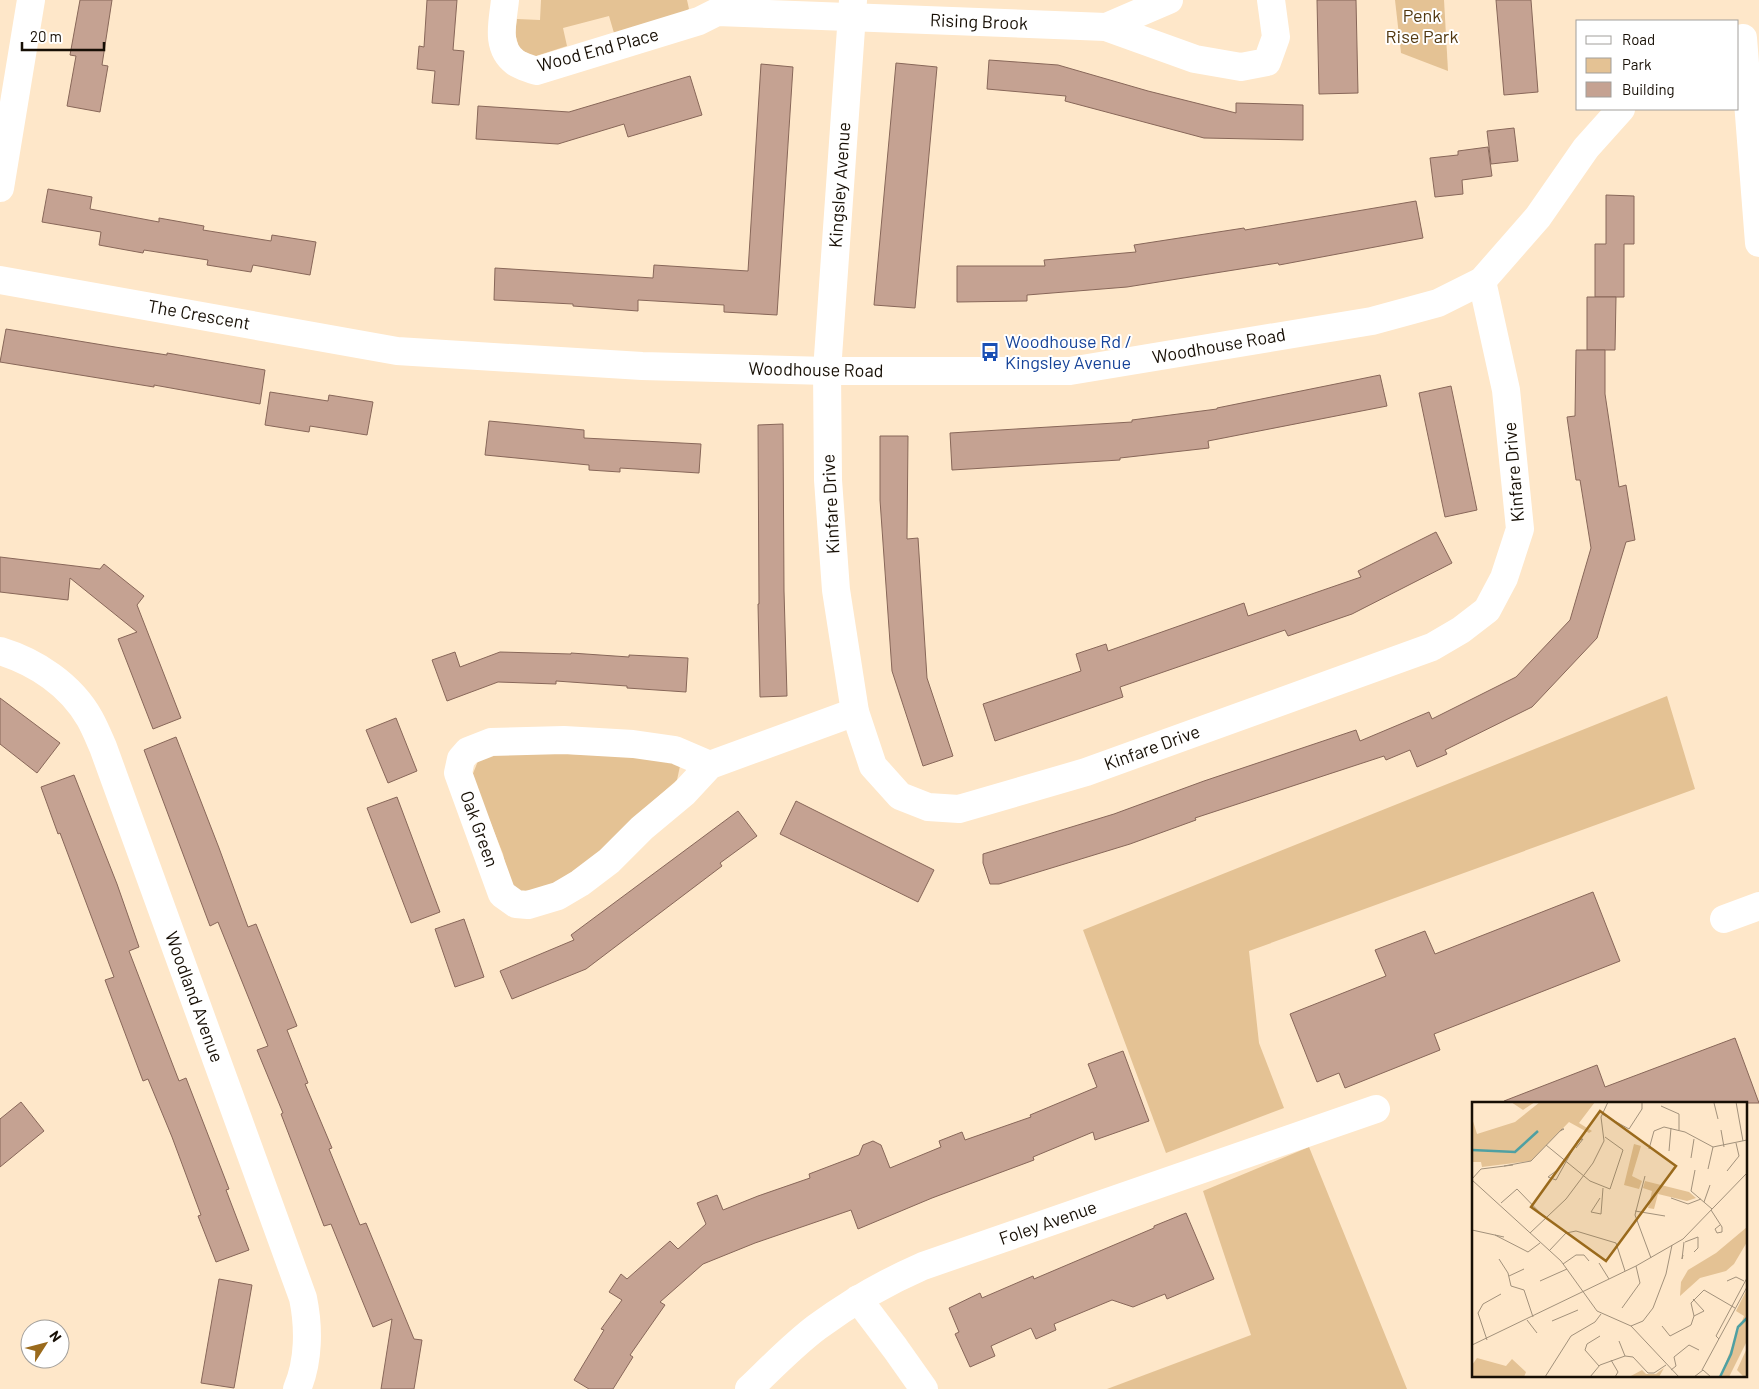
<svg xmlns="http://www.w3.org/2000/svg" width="1759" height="1389" font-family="Barlow,sans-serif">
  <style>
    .green { fill: #e4c294 }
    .building { fill: #c5a292; stroke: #886759 }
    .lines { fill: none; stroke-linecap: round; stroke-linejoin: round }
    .street { stroke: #fff; stroke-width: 28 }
    .labels { text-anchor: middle; stroke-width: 4; stroke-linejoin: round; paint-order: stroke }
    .park-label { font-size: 18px; fill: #523810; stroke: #fff }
    .street-label { font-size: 18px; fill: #170f05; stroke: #fff }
    .transit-label { font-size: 18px; fill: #164399; stroke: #fff; text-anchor: start }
    .inset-river { fill: none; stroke: #4fa0a2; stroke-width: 2.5 }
    .inset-road { fill: none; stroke: #a2917b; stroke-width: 1 }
    .view { fill: #9a6a1c; fill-opacity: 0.15; stroke: #9a6a1c; stroke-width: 2.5 }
    .inset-edge { fill: none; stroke: #170f05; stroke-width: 2.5 }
  </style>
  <rect width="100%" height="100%" fill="#fee7c9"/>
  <g class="green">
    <polygon points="541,0 687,0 689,9 683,13 614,33 609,16 563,28 567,46 533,57 519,48 515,33 517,19 540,20"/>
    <polygon points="1395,0 1444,0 1448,71 1401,53"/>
    <polygon points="1667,696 1695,789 1249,951 1259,1043 1284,1108 1166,1153 1083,930"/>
    <polygon points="517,752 670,758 680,766 677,780 652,802 581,870 538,895 519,894 508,876 503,854 472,776 478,761 492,754"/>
    <polygon points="1309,1147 1407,1389 1107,1389 1251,1335 1203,1191"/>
  </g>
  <g class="building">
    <polygon points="80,0 112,0 102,65 108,66 100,112 67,106 76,56 70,55"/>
    <polygon points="427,0 457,0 453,50 464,51 459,105 432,103 435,71 417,69 419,46 424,47"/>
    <polygon points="1317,0 1356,0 1358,93 1319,94"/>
    <polygon points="1496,0 1531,0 1538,92 1504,95"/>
    <polygon points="989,60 1058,65 1148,91 1236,113 1236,103 1303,105 1303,140 1204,138 1065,101 1066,96 987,89"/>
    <polygon points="896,63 937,67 915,308 874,305"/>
    <polygon points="761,64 793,67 777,315 724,312 724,305 638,300 638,311 573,306 573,304 494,300 495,268 653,278 654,265 748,271"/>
    <polygon points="690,76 702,115 628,137 624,124 558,144 476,139 478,106 569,112"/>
    <polygon points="1514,128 1518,161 1491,164 1487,131"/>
    <polygon points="1488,147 1492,176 1462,180 1463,194 1435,197 1430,158 1458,155 1458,151"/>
    <polygon points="48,189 92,197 90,209 159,222 159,218 204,226 203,230 271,241 272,235 316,242 310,275 253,265 251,272 207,265 208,260 144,250 143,253 99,245 101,232 42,222"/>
    <polygon points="1606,195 1634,196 1634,244 1624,244 1624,297 1595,297 1595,244 1606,244"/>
    <polygon points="1416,201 1423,238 1279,265 1278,263 1127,287 1027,295 1027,301 957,302 957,266 1045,266 1044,260 1136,252 1134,245 1244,228 1245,230"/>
    <polygon points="1587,297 1616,297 1615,350 1587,350"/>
    <polygon points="6,329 115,347 167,355 167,353 265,370 260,404 154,385 154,387 0,362"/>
    <polygon points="1576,350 1605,350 1605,394 1619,487 1626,485 1635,540 1626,542 1597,638 1532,707 1445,750 1447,754 1417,767 1410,750 1386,760 1384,756 1195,818 1196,820 1130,844 999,884 990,884 983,863 983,854 1114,814 1204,781 1356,730 1360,741 1429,712 1432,719 1516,677 1570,620 1591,548 1580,480 1576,480 1567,417 1575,416"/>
    <polygon points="1380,375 1387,406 1208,441 1209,448 1120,458 1120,460 952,470 950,433 1132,422 1132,420 1217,409 1217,408"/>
    <polygon points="1451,386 1477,510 1445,517 1419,393"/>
    <polygon points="270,392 328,401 329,395 373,402 367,435 310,426 309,432 265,425"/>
    <polygon points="489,421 584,430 584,438 701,444 699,473 620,468 620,472 589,470 589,465 485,455"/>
    <polygon points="783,424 784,591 787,696 760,697 758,604 759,604 758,425"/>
    <polygon points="880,436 908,436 907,539 918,538 927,678 953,756 923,766 892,671 880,500"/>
    <polygon points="1436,532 1452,563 1352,614 1288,636 1285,630 1120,687 1123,697 995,741 983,704 1081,671 1076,654 1106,644 1108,651 1244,603 1248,616 1361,577 1358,571"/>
    <polygon points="0,557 100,569 104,564 144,596 137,605 181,718 153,729 118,639 137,632 70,578 68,600 0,592"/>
    <polygon points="455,652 460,667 500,652 571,654 571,653 629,657 629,655 688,658 686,692 627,688 627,686 556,681 556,684 498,682 447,701 432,660"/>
    <polygon points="0,698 60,743 37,773 0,744"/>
    <polygon points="396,718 417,771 388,783 366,730"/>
    <polygon points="176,737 219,848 248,927 256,924 297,1026 287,1030 308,1083 305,1084 332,1148 329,1149 360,1225 366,1223 414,1339 422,1340 414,1389 381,1389 392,1319 373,1327 331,1224 324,1226 281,1114 283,1113 257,1050 268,1046 218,922 210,926 144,750"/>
    <polygon points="74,775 117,884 139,947 129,951 179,1081 186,1078 229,1189 226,1190 249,1250 216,1262 198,1216 201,1215 172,1137 148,1079 143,1081 105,980 114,977 60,833 58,834 41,787"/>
    <polygon points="397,797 440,912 411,923 367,808"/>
    <polygon points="796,801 934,870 918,902 780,834"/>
    <polygon points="738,811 757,836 720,863 722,866 586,969 512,999 500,971 574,940 571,935"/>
    <polygon points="1593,892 1620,961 1434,1034 1440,1050 1345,1088 1339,1073 1317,1082 1290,1014 1386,976 1375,950 1425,931 1435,954"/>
    <polygon points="464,919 484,977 455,987 435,929"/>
    <polygon points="1735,1038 1759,1103 1505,1103 1504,1101 1597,1065 1605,1087"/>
    <polygon points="1123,1051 1149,1121 1095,1140 1093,1132 1033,1157 1034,1160 932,1198 858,1229 851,1210 755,1243 703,1264 660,1302 665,1305 630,1355 633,1357 613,1389 589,1389 574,1380 604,1330 601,1329 622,1300 609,1292 621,1274 627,1279 670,1241 678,1249 706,1224 697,1203 717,1195 723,1210 758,1196 810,1178 809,1174 859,1155 863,1145 873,1141 881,1145 890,1168 941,1147 939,1141 962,1132 965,1140 1031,1117 1030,1115 1097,1087 1088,1064"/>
    <polygon points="21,1102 44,1131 0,1167 0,1119"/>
    <polygon points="1186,1213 1214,1279 1167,1299 1165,1294 1133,1307 1112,1300 1054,1324 1056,1330 1036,1339 1031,1328 991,1346 995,1356 970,1367 955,1334 959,1332 949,1308 980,1293 982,1298 1033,1276 1034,1279 1154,1228 1154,1226"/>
    <polygon points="219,1279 252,1285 234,1388 201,1383"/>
  </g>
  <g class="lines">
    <g class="street">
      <path d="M 505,0 C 503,21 495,47 515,62 C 520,66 529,68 536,71 L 699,21 L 717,12 L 1106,27 L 1195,59 L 1241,67 L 1267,62 L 1276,37 L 1271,0"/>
      <polyline points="853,0 827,371 828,480 836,590 855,712 873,766 900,796 928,807 959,809 1086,772 1432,647 1461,630 1487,610 1504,578 1520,529 1506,390 1482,281"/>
      <polyline points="1106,27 1169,0"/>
      <polyline points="1743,38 1759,243"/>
      <polyline points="0,188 31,0"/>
      <polyline points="0,280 397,351 642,366 827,371 1070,371 1372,321 1438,303 1482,281 1538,217 1586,148 1621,109"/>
      <path d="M 0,651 C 36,662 71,685 90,719 C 95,728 99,738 103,747 L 303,1298 C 309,1327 309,1361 297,1389"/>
      <polyline points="710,765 675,750 633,744 564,740 491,742 468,751 461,759 458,773 502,894 516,904 528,905 558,896 580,883 609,861 642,828 684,793 710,765 855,712"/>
      <polyline points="1724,919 1759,906"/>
      <polyline points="858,1299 895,1348 924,1389"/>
      <path d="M 749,1389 C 771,1368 793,1345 817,1327 C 851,1302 884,1283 923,1266 L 1376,1109"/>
    </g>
  </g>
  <defs>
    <g id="bus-bare" transform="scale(1.5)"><path d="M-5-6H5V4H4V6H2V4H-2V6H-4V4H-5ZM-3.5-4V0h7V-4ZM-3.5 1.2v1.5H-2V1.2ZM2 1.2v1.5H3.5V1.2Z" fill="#1a4fb4" stroke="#fff" stroke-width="2.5" paint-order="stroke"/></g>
  </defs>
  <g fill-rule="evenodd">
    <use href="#bus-bare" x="990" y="352"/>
  </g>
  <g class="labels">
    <g class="park-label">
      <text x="1422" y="22">Penk<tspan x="1422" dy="21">Rise Park</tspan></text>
    </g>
    <g class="street-label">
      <text transform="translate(979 22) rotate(2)" y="6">Rising Brook</text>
      <text transform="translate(598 50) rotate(-15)" y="6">Wood End Place</text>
      <text transform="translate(840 185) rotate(-86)" y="6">Kingsley Avenue</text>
      <text transform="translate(199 315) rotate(10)" y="6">The Crescent</text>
      <text transform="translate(1219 346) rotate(-10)" y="6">Woodhouse Road</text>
      <text transform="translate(816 370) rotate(1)" y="6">Woodhouse Road</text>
      <text transform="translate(1514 472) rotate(-95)" y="6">Kinfare Drive</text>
      <text transform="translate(831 504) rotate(-93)" y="6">Kinfare Drive</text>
      <text transform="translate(1152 748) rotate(-20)" y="6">Kinfare Drive</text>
      <text transform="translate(479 829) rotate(70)" y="6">Oak Green</text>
      <text transform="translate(194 997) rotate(70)" y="6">Woodland Avenue</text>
      <text transform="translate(1048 1223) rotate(-19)" y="6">Foley Avenue</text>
    </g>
    <g class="transit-label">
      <text x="1005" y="348">Woodhouse Rd /<tspan x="1005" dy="21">Kingsley Avenue</tspan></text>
    </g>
  </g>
  <g transform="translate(1472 1102)">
    <rect width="275" height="275" fill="#fee7c9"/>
    <path d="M 39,0 L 63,0 L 51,8 ZM 68,0 L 123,0 L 107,21 L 120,29 L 117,31 L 97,20 L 59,59 L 10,65 L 9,60 L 0,60 L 0,16 L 5,32 L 43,20 ZM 162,42 L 169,44 L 160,74 L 170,79 L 167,87 L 152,83 ZM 173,79 L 217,90 L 224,96 L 215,99 L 186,92 L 182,107 L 176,106 L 180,89 L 171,86 ZM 275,125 L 275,140 L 262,162 L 254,169 L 228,176 L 208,194 L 209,180 L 216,168 L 244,151 ZM 275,187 L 275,239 L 257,275 L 248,275 L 272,214 L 264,209 ZM 275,246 L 275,275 L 272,275 L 265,268 ZM 5,256 L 34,264 L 40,257 L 54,270 L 52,275 L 0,275 L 0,263 ZM 192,266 L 187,275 L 157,275 L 170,268 L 174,272 L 184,272 Z" fill="#e4c294"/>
    <path class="inset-river" d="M 0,48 L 43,50 L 66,29M 248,275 L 259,252 L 266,225 L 275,216"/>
    <path class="inset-road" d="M 264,0 L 271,39M 242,1 L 246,17M 189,4 L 207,12 L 207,28M 130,12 L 157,27 L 170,7 L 170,0M 249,28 L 252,45M 74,43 L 118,79 L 138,87 L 151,48 L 133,35M 177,47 L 182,29 L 192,25 L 213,30 L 241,45 L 275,38M 197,49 L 199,26M 219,56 L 222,37M 32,64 L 59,59 L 90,27 L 92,27 L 88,29M 88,66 L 76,75 L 84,78 L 106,38 L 111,37 L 104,46M 236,67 L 241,45M 223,68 L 219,89 L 240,107M 255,69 L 267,54 L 264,41M 173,74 L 163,113 L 179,156M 0,77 L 9,67 L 41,63M 0,78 L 89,159 L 125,209 L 159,224 L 207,275M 128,96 L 119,110 L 129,112 L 131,86M 199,96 L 216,102 L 229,97M 232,100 L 238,83M 29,101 L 45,87 L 73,116M 239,108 L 250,125 L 250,130 L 245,131 L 243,127 L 248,123M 163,109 L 193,114M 0,128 L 32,135M 58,131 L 94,97 L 121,61 L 132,39 L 129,15 L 136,0M 23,133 L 56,150 L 68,141M 213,140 L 226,135 L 226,146 L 222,150M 77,149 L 94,131 L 104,129 L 144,141 L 153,169M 211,153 L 210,157 L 212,140M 27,157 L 36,171 L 39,184 L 52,188 L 61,215M 127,161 L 137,177M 91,162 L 104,153 L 112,153 L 117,159M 37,174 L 52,167M 68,179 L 95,167M 255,179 L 264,175 L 272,179M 221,197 L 232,209 L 222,214M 150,206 L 168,181 L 164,164M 55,218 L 65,231M 80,219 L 106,208M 159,224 L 171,219 L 181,206 L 194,172 L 200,143M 190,224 L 198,234 L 219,223 L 222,214 L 219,201 L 232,188 L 263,206M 247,237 L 244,234 L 275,176M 15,238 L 6,211 L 11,202 L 29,192M 147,239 L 153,254M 0,243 L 164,164 L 211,137 L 275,71M 139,258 L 146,270 L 143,275M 127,264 L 113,248 L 115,242 L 128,234M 199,268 L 204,264 L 202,255 L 217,243 L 227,248M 230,268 L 275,185M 73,275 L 99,234 L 123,220 L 129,212M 118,275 L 128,263 L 153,254 L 161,255 L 176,271 L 182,271 L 194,263M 222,275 L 231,268 L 239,275"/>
    <path class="view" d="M 128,9 L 204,64 L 134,159 L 59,105 Z"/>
    <rect width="275" height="275" class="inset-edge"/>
  </g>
  <rect x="1576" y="20" width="162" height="90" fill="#ffffff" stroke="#a29f9b"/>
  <rect x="1586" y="36" width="25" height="8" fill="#ffffff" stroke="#a29f9b"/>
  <text x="1622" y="45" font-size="15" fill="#170f05">Road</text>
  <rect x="1586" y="58" width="25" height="15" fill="#e4c294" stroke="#a29f9b"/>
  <text x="1622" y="70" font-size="15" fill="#170f05">Park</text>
  <rect x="1586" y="82" width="25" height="15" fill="#c5a292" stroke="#a29f9b"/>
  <text x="1622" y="95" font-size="15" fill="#170f05">Building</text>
  <g transform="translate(45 1344) rotate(54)"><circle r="24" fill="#ffffff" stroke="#a29f9b"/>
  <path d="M0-4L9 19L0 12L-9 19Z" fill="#9a6a1c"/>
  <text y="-8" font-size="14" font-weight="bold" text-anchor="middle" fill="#170f05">N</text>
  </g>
  <path d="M22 42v8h82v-8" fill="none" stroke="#170f05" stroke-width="2.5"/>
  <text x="30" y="42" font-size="15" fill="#170f05" stroke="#ffffff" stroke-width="4" paint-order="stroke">20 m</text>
</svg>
